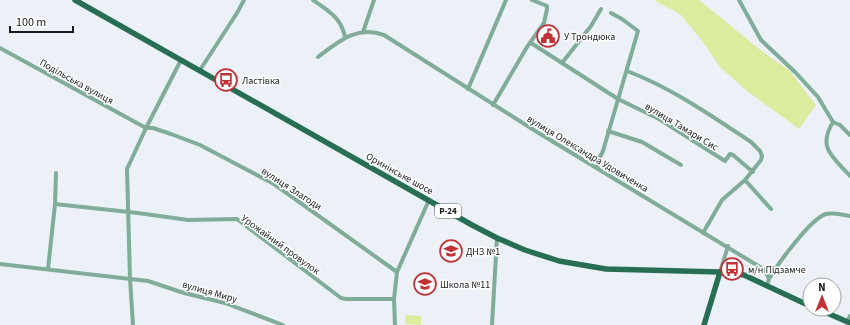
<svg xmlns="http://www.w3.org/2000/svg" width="850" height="325" font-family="'Source Sans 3',sans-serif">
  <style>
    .green { fill: #dcec9e }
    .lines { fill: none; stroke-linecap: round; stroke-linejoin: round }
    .minor { stroke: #80ac99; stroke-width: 4 }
    .major { stroke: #276e54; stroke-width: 5.5 }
    .labels { text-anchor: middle; stroke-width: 3; stroke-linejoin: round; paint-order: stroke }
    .shield { fill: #fff; stroke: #5d5e60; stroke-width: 1 }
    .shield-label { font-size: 9px; font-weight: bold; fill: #17191c }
    .poi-label { font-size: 10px; fill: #17191c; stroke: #fff; text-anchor: start }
    .street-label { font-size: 10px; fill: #17191c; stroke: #fff }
  </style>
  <rect width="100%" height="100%" fill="#ecf1f8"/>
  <g class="green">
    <polygon points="654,0 699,0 763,52 789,70 816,105 799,129 747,91 720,67 703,42 681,15"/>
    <polygon points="406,315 421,316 421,325 405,324"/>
  </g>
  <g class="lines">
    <g class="minor">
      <path d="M 313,0 C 328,11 341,17 345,37"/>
      <polyline points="739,0 761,40 795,72 818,97 833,122 840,125 850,135"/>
      <polyline points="363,32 374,0"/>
      <polyline points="531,43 618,99 659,119 725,161 730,154 733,155 753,172"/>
      <polyline points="0,48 146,128 153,128 171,134 200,145 274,184 397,272"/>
      <path d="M 318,57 C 339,41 357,25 384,35 L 537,132 L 765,270 L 769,279 L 767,285"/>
      <polyline points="562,63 591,26 601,9"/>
      <polyline points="200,70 237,13 244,0"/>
      <path d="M 627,71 C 670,87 712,116 751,142 L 760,151 L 762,156 L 761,160 L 745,180 L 722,200 L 703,233"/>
      <polyline points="468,89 506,0"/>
      <polyline points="493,105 527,47 544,23 547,9 547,6 532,0"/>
      <path d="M 833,122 C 817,148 833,157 850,176"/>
      <polyline points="608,131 642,142 681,165"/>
      <polyline points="597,168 599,159 603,151 638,31 622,19 611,13"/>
      <polyline points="745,180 771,209"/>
      <polyline points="55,204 138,213 188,220 237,219 341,298 346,299 394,299"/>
      <polyline points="0,264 148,281 184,293 225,303 283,325"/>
      <polyline points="48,269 55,204 56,173"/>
      <polyline points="720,272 728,246"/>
      <path d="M 769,279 C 777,265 811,218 826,214 C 833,212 842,215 850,216"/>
      <polyline points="847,322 850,316"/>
      <polyline points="133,325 130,279 127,169 146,128 181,60"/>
      <polyline points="395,325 394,299 397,272 429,200"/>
      <polyline points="492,325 497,238"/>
    </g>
    <g class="major">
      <polyline points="75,0 472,225 497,238 525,250 559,261 606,269 720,272 744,275 810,306"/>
      <polyline points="818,309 850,323"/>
      <polyline points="704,325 720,272"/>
    </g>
  </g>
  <defs>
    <g id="civic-ring" transform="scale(1.15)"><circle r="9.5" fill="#fff" stroke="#c13136" stroke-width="1.5"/><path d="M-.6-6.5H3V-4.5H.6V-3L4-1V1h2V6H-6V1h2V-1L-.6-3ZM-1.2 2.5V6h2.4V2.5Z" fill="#c13136"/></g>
    <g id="bus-ring" transform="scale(1.15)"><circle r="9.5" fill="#fff" stroke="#c13136" stroke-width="1.5"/><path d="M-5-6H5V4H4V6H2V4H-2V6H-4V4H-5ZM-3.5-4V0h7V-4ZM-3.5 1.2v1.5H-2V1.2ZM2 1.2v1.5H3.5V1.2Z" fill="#c13136"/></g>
    <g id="school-ring" transform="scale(1.15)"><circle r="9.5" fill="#fff" stroke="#c13136" stroke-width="1.5"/><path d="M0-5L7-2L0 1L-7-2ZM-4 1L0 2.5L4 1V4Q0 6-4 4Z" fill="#c13136"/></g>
  </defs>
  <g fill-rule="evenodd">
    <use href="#civic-ring" x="548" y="36"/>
    <use href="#bus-ring" x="226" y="80"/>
    <use href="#school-ring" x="451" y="251"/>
    <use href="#bus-ring" x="732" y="269"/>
    <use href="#school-ring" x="425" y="284"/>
  </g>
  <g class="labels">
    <rect class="shield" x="435" y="204" width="26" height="14" rx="3"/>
    <g class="shield-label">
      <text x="448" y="214">Р-24</text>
    </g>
    <g class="poi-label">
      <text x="564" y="40">У Трондюка</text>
      <text x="242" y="84">Ластівка</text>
      <text x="466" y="255">ДНЗ №1</text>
      <text x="748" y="273">м/н Підзамче</text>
      <text x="440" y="288">Школа №11</text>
    </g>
    <g class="street-label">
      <text transform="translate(77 81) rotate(29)" y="4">Подільська вулиця</text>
      <text transform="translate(682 126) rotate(31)" y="4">вулиця Тамари Сис</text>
      <text transform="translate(588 153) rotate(31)" y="4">вулиця Олександра Удовиченка</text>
      <text transform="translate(400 173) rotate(29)" y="4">Оринінське шосе</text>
      <text transform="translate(292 188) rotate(33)" y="4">вулиця Злагоди</text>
      <text transform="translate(281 244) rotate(36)" y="4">Урожайний провулок</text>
      <text transform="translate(210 291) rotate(16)" y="4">вулиця Миру</text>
    </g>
  </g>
  <g transform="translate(822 297)"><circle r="19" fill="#ffffff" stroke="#a2a3a4"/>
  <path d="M0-3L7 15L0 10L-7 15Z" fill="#c13136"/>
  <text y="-6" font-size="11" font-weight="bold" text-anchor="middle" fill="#17191c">N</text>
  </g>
  <path d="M10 26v6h63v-6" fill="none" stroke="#17191c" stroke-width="2"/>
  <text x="16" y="26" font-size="12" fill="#17191c" stroke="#ffffff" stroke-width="3" paint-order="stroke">100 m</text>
</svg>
